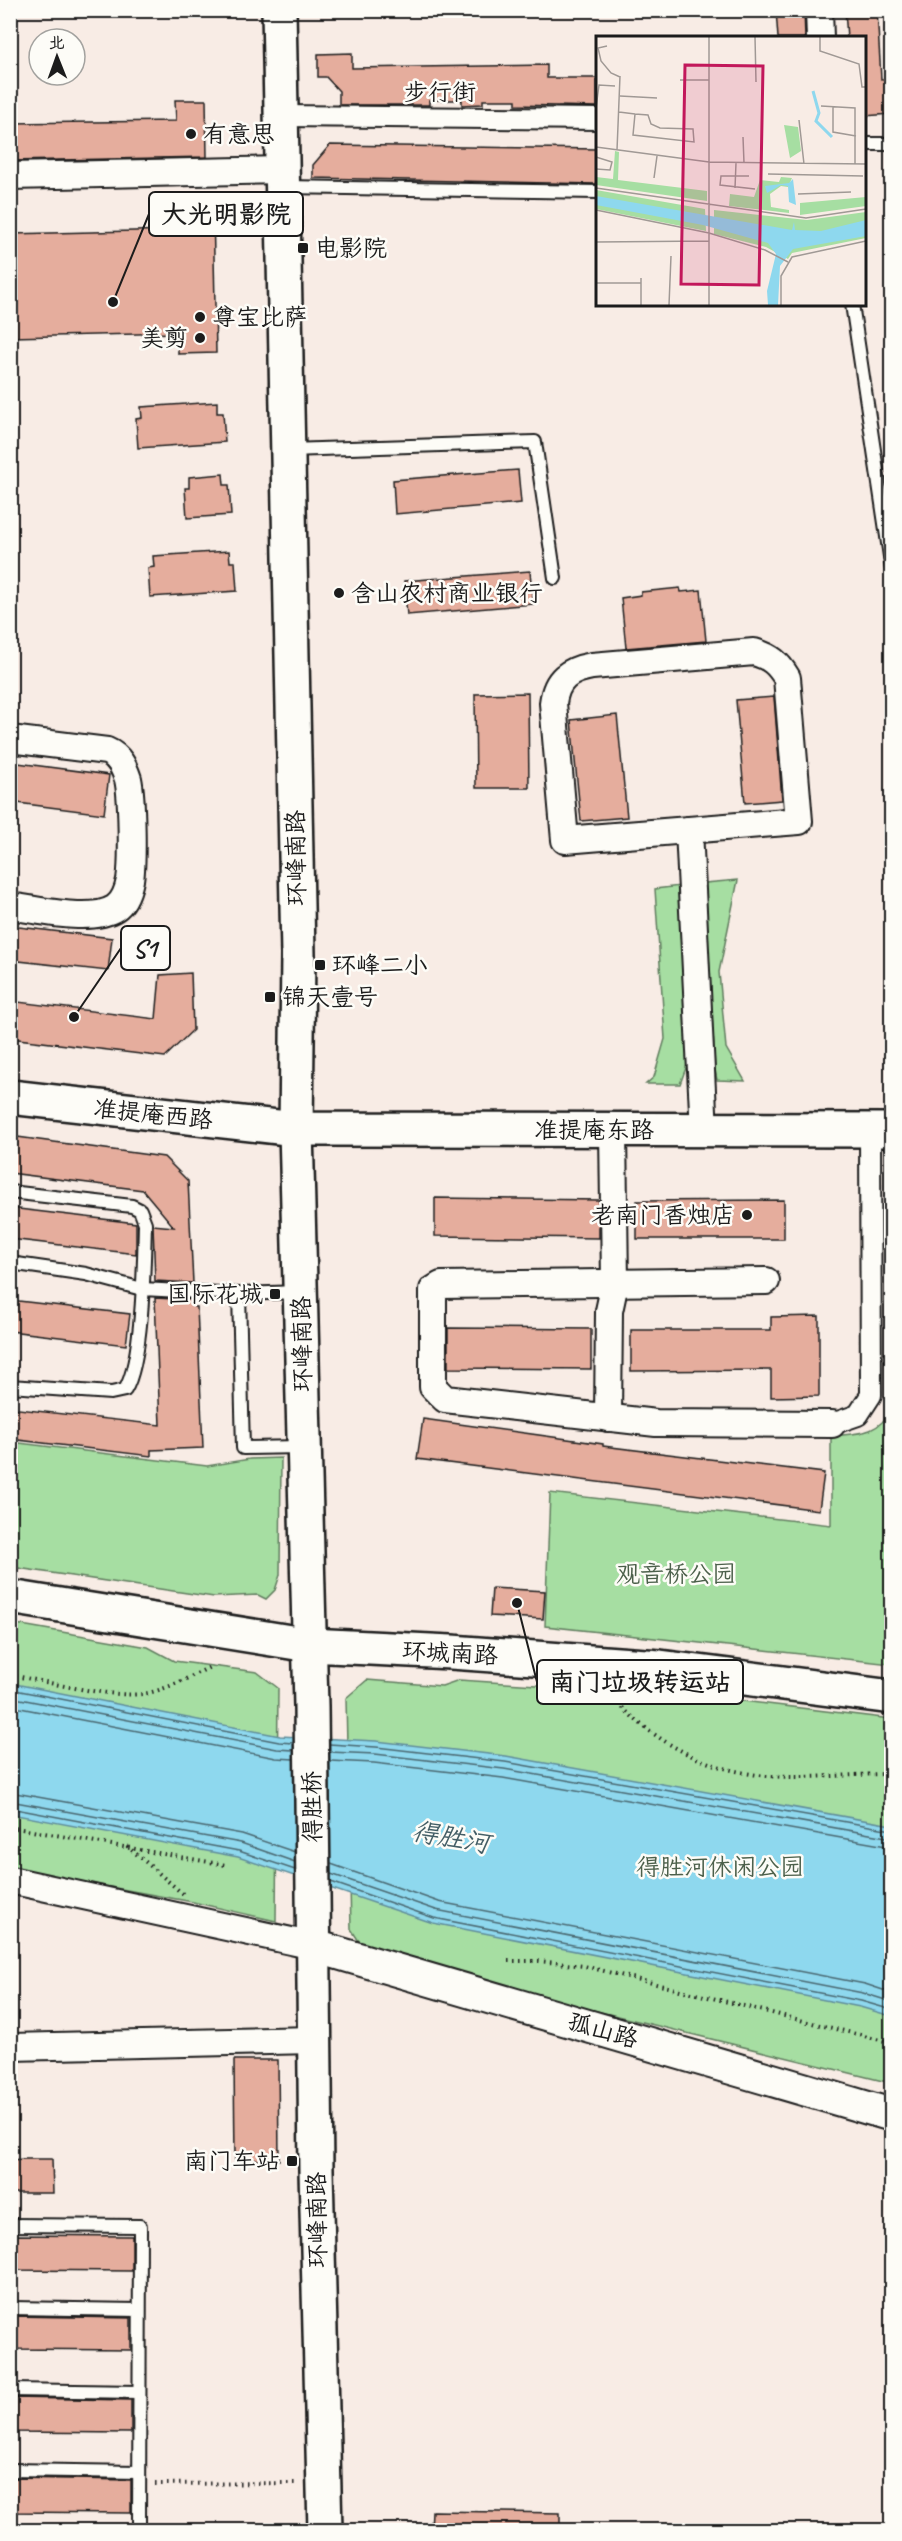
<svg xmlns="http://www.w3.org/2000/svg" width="902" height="2541" font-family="Caveat,'LXGW WenKai TC',sans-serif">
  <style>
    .green { fill: #a6dea2; stroke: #617d5f; stroke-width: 1.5 }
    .water { fill: #8ed8ee; stroke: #608d9a; stroke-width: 1.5 }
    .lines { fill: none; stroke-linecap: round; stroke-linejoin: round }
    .shore { stroke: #4a6770; stroke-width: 1.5 }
    .building { fill: #e5ad9d; stroke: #1c1c1c; stroke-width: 1.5 }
    .service-casing { stroke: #1c1c1c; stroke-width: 16 }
    .pedestrian-casing { stroke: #1c1c1c; stroke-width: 24 }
    .minor-casing { stroke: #1c1c1c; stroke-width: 30 }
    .tertiary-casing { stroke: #1c1c1c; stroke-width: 36 }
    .secondary-casing { stroke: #1c1c1c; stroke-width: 38 }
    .path { stroke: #1c1c1c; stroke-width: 4; stroke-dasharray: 1.5 4.5; stroke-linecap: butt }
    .service { stroke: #fdfcf7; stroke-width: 12 }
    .pedestrian { stroke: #fdfcf7; stroke-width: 20 }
    .minor { stroke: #fdfcf7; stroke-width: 26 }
    .tertiary { stroke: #fdfcf7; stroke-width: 32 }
    .secondary { stroke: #fdfcf7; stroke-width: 33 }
    .poi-dot { fill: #1c1c1c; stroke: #fdfcf7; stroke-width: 2 }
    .labels { text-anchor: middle; stroke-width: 5; stroke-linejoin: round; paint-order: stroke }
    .street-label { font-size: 24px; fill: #1c1c1c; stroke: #fdfcf7 }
    .poi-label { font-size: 24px; fill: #1c1c1c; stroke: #fdfcf7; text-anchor: start }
    .park-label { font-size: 24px; fill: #4c604b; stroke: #fdfcf7 }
    .water-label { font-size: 26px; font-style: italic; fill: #445e66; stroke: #fdfcf7 }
    .inset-river { fill: none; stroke: #8ed8ee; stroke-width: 3 }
    .inset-road { fill: none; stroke: #a09995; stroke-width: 1.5 }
    .view { fill: #c2185b; fill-opacity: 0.15; stroke: #c2185b; stroke-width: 3 }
    .inset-edge { fill: none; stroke: #1c1c1c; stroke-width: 3 }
    .leader { fill: none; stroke: #1c1c1c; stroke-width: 2 }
    .callout-dot { fill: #1c1c1c; stroke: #fdfcf7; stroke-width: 2 }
    .callout { fill: #fdfcf7; stroke: #1c1c1c; stroke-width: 2 }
    .callout-label { font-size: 26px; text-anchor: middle; font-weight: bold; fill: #1c1c1c }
  </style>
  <rect width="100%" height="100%" fill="#f8ece5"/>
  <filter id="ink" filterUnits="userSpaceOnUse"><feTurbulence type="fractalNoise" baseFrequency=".0167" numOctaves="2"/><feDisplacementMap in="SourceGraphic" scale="12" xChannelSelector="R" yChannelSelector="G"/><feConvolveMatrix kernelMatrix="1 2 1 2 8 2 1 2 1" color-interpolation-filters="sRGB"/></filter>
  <g filter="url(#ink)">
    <g class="green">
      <polygon points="738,880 719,972 726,1048 745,1081 717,1080 715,1070 705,883"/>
      <polygon points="680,886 687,1065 680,1084 646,1084 654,1077 665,1039 655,889"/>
      <path d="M 891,1410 L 891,1664 L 545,1626 L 550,1493 L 831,1525 L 831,1436 C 857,1433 877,1436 891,1410 Z"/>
      <polygon points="11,1442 207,1466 250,1459 281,1458 280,1575 275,1590 266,1599 258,1595 214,1597 11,1567"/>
      <polygon points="10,1623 148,1647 174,1661 257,1672 278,1688 276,1921 193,1902 11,1869"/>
      <polygon points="367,1680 442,1686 459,1680 694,1695 891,1719 891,2083 368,1955 351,1929 346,1698"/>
    </g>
    <polygon class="water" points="10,1683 280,1736 376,1741 506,1756 891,1825 891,2016 860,2007 433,1923 238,1857 11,1814"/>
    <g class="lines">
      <g class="shore">
        <polyline points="10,1689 279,1742 293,1743"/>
        <polyline points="10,1697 277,1749 293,1750"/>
        <polyline points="10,1706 276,1758 294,1759"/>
        <polyline points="329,1744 376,1747 505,1762 892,1830"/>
        <polyline points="329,1752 375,1754 504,1769 892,1838"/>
        <polyline points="330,1761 374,1763 503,1778 892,1847"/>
        <polyline points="10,1792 242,1834 295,1852"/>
        <polyline points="10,1801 241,1843 295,1862"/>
        <polyline points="10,1808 239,1851 295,1870"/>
        <polyline points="331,1864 439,1902 865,1984 892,1993"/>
        <polyline points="331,1874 436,1910 863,1993 892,2002"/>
        <polyline points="331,1882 434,1918 861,2001 892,2010"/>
      </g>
    </g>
    <g class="building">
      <polygon points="776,10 804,10 805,38 778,38"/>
      <polygon points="845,10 877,10 881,79 891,78 891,114 864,116 864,38 847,38"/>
      <polygon points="352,53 352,68 547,65 547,78 597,78 597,107 516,105 516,100 483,100 483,104 462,105 462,100 429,100 429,105 339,105 339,91 326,77 318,77 318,54"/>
      <polygon points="175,100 206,100 207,157 10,161 10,123 176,121"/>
      <polygon points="330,145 597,149 597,184 313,178 313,165"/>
      <polygon points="213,209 216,353 178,354 178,333 12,337 10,234 176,230 176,210"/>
      <polygon points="217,402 217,413 223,413 225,442 138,448 136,419 142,418 141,407"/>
      <polygon points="518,470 521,503 395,514 393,480"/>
      <polygon points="223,474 224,485 229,485 231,515 187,518 185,488 189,488 189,477"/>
      <polygon points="229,551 230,562 235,562 237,591 150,597 148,568 154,567 153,556"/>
      <polygon points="530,571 533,604 407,615 404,581"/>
      <polygon points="680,588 681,592 701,590 706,641 626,648 621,598 641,595 641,592"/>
      <polygon points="528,693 529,788 476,788 475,694"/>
      <polygon points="774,697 782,800 745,803 736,700"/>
      <polygon points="617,715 627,817 581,821 571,720"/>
      <polygon points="10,762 109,775 104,814 10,802"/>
      <polygon points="10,926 112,938 108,971 10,960"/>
      <polygon points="191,973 193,1030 165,1057 10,1038 10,1001 156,1019 160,975"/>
      <polygon points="10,1136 164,1157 188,1181 193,1283 155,1281 153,1225 174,1227 143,1190 10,1173"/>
      <polygon points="435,1198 599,1200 599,1238 435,1236"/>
      <polygon points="784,1200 784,1239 637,1239 637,1201"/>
      <polygon points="10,1208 136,1223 136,1254 10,1239"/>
      <polygon points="155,1298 194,1300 194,1307 197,1307 203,1448 151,1450 151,1456 10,1439 10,1408 160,1425"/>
      <polygon points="10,1300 130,1314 126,1345 10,1331"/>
      <polygon points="819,1316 819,1396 771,1397 771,1370 631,1371 631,1330 771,1330 771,1317"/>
      <polygon points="448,1328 591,1329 591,1369 448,1368"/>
      <polygon points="423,1419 603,1444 603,1446 824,1473 819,1510 417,1459"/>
      <polygon points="492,1588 545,1591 543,1619 490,1616"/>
      <polygon points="234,2060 278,2060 279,2160 235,2160"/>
      <polygon points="25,2159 52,2159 53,2193 10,2193 10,2160"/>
      <polygon points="10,2235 132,2236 132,2271 10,2270"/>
      <polygon points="10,2316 131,2318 131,2350 10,2349"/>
      <polygon points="10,2398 131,2400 131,2433 10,2432"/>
      <polygon points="10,2478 131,2480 131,2513 10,2512"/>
      <polygon points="432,2511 560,2513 560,2530 431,2530"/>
    </g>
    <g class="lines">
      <g class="service-casing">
        <g id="service">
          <polyline points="864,144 892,144"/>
          <polyline points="284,187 598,192"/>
          <polyline points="852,304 892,570"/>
          <polyline points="289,450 535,442 555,578"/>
          <path d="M 10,1192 L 132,1206 L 140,1210 L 145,1223 C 144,1261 143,1361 125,1390 L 111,1393 L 10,1386"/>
          <polyline points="10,1263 86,1274 142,1289 239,1294"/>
          <polyline points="299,1292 239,1294 243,1448 302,1447"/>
          <polyline points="10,2225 140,2226 139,2530"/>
          <polyline points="10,2308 139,2310"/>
          <polyline points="10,2390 139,2392"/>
          <polyline points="10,2470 139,2472"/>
        </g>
      </g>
      <g class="pedestrian-casing">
        <g id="pedestrian">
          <polyline points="281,116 598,119"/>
          <polyline points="832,1424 858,1415 871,1395 870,1130"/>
        </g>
      </g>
      <g class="minor-casing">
        <g id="minor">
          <polyline points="819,10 820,38"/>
          <polyline points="10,176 282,170"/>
          <path d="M 754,652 C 771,657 778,663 787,678 L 799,821 L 565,840 L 553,703 C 556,679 569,670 592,666 Z"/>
          <path d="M 10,739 L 107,751 C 119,756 124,767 128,779 C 132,796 133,862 130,880 C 128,890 124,902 115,908 C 92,923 37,910 10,906"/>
          <polyline points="689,830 704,1131"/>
          <polyline points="766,1281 441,1285 433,1290 433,1387 445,1399 656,1423 832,1424"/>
          <polyline points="608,1418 609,1311 615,1283 613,1130"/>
          <polyline points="10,1880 314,1946"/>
          <polyline points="10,2047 314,2040"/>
        </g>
      </g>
      <g class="tertiary-casing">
        <polyline id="tertiary" points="314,1946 892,2115"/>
      </g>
      <g class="secondary-casing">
        <g id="secondary">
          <polyline points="279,10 298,955 296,1129 311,1706 316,2170 325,2530"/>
          <polyline points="10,1097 296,1129 892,1130"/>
          <polyline points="10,1597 309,1645 451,1652 660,1667 892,1697"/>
        </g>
      </g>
      <g class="path">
        <path d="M 10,1675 C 45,1681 116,1700 148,1693 C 170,1688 192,1676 212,1666"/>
        <path d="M 606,1690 C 648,1739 703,1770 767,1776 C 808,1779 850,1774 892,1774"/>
        <polyline points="10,1827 226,1865"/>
        <polyline points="127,1846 183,1894"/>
        <polyline points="508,1961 539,1961 584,1966 892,2043"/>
        <polyline points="155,2484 297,2483"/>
      </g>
      <use href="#service" class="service"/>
      <use href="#pedestrian" class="pedestrian"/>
      <use href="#minor" class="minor"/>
      <use href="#tertiary" class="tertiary"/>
      <use href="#secondary" class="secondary"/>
    </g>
  </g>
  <g class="poi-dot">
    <circle cx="191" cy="134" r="6"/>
    <rect x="297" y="242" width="12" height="12" rx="3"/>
    <circle cx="200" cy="317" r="6"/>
    <circle cx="200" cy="338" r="6"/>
    <circle cx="339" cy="593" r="6"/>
    <rect x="314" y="959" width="12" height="12" rx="3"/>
    <rect x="264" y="991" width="12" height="12" rx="3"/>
    <circle cx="747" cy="1215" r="6"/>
    <rect x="269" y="1288" width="12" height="12" rx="3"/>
    <rect x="286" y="2155" width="12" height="12" rx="3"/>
  </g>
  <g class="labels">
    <g class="street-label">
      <text x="440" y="100">步行街</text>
      <text transform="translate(296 858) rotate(-91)" y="8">环峰南路</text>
      <text transform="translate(153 1114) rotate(6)" y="8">准提庵西路</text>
      <text x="594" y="1138">准提庵东路</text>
      <text transform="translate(302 1344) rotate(-91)" y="8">环峰南路</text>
      <text transform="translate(450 1653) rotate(3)" y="8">环城南路</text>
      <text transform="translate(312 1807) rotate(-91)" y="8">得胜桥</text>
      <text transform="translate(603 2030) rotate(16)" y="8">孤山路</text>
      <text transform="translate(317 2220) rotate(-91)" y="8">环峰南路</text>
    </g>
    <g class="poi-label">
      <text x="203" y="142">有意思</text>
      <text x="315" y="256">电影院</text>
      <text x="212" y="325">尊宝比萨</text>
      <text x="188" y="346" text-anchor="end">美剪</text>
      <text x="351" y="601">含山农村商业银行</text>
      <text x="332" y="973">环峰二小</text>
      <text x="282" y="1005">锦天壹号</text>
      <text x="735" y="1223" text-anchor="end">老南门香烛店</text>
      <text x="263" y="1302" text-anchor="end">国际花城</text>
      <text x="280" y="2169" text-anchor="end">南门车站</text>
    </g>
    <g class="park-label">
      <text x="676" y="1582">观音桥公园</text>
      <text x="720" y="1875">得胜河休闲公园</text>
    </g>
    <g class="water-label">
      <text transform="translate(451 1837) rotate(10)" y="9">得胜河</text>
    </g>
  </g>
  <g transform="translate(596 36)">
    <rect width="270" height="270" fill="#f8ece5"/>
    <path d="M 188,89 L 202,91 L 205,115 L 194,122 ZM 19,115 L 23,116 L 22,144 L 111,155 L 111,165 L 0,149 L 0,141 L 17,143 ZM 185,141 L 196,142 L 192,151 L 185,150 L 174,158 L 175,171 L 193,174 L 193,177 L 133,170 L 134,158 L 158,161 L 164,144 L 183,146 ZM 0,154 L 109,173 L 110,195 L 0,173 ZM 270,161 L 270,170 L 204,179 L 204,167 ZM 118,174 L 211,184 L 270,176 L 270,202 L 196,217 L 192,223 L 170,211 L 118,198 Z" fill="#a6dea2"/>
    <path d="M 197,143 L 200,169 L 193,166 L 192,150 L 185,149 L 171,157 L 169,150 L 193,147 ZM 0,160 L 196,194 L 198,186 L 199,194 L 225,195 L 270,184 L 270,200 L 197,213 L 184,230 L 182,269 L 172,269 L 171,255 L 180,218 L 172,207 L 107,189 L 0,169 Z" fill="#8ed8ee"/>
    <path class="inset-river" d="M 217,55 L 223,77 L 220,85 L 236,101"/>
    <path class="inset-road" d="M 113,1 L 113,269M 159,1 L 160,46M 224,1 L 224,15 L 263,28 L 266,51 L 270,51M 11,10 L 2,12 L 5,25 L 15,37 L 24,41M 84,44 L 113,44M 24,60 L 61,62M 225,70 L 259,72 L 259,128M 237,71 L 237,96 L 260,100M 0,72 L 3,49 L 19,50M 0,72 L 0,97M 23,76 L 39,78 L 52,79 L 55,88 L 64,92 L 97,93 L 98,106 L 37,99 L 39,78M 203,84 L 208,128M 147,101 L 148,127M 0,111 L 113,126 L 270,128M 21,114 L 24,40M 0,121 L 16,126 L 14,134 L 0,133M 172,138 L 267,140M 153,140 L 125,140 L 124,149 L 159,153M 58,142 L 61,120M 0,152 L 210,182 L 270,173M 139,152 L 140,127M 202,158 L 255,156M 0,174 L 113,197 L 169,214 L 192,226M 0,206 L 113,205M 0,247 L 45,247M 45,269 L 45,242M 73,269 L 75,220M 185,269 L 185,240 L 196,221 L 270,205"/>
    <path class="view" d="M 89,29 L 167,30 L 163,249 L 85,248 Z"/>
    <rect width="270" height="270" class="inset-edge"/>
  </g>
  <path class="leader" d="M113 302L149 214M74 1017L121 948M517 1603L537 1682"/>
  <g class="callout-dot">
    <circle cx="113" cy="302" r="6"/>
    <circle cx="74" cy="1017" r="6"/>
    <circle cx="517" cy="1603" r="6"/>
  </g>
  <g class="callout">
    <rect x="149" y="192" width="154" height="44" rx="6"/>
    <rect x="121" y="926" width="49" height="44" rx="6"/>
    <rect x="537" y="1660" width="206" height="44" rx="6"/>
  </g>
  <g class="callout-label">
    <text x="226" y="223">大光明影院</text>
    <text x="145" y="957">S1</text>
    <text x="640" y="1691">南门垃圾转运站</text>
  </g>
  <rect width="902" height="2541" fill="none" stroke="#fdfcf7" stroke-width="36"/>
  <rect x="18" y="18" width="866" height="2505" fill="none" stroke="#1c1c1c" stroke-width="2" filter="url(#ink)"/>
  <g transform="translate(57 57) rotate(359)"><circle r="28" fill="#fdfcf7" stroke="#a3a29f" stroke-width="1.5"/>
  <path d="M0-4.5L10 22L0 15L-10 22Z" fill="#1c1c1c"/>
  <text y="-9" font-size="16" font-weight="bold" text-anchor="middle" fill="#1c1c1c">北</text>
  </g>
</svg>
